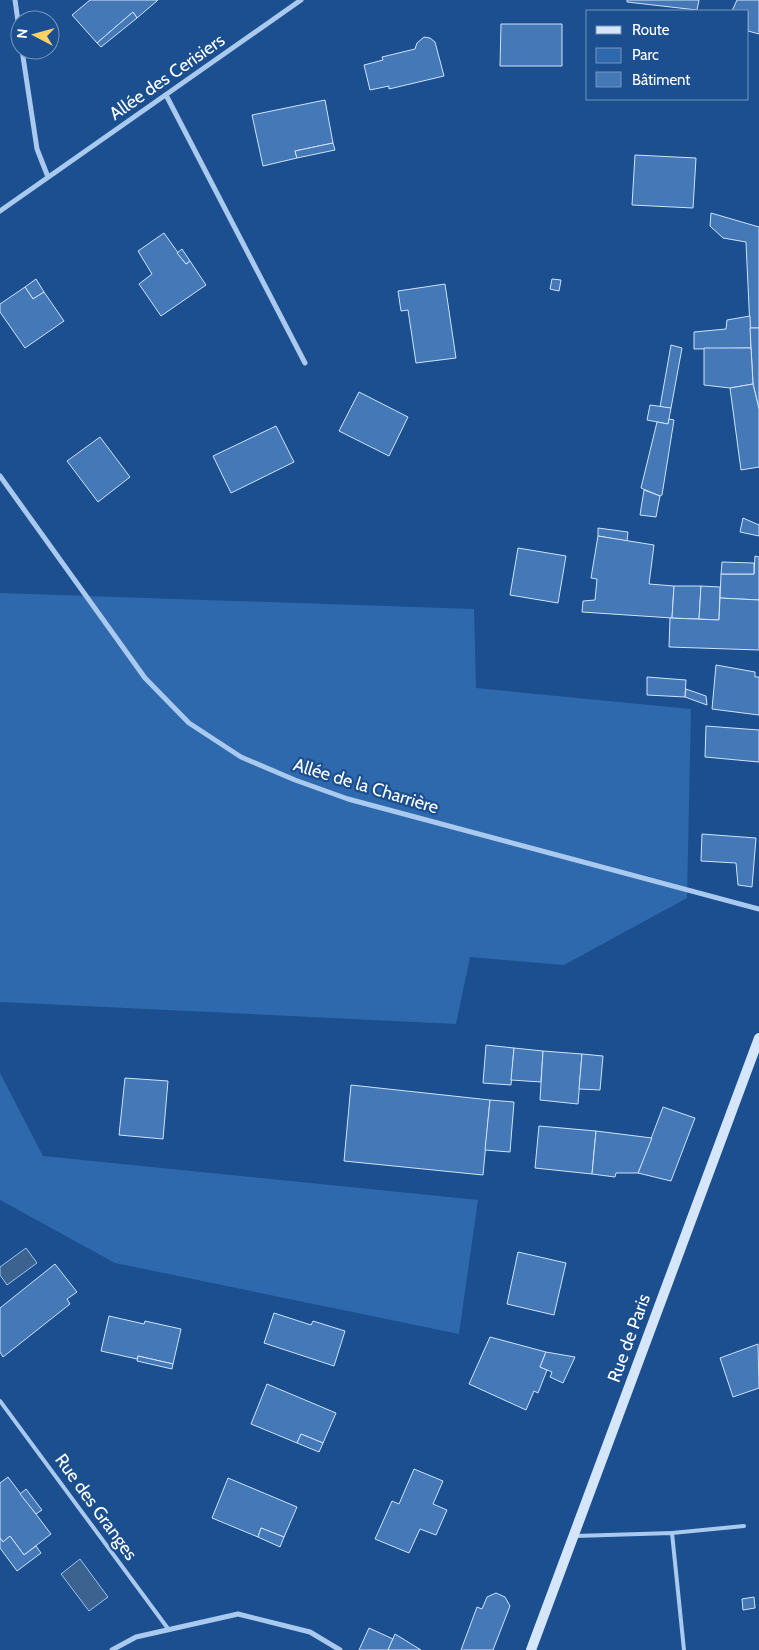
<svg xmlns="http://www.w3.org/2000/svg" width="759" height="1650" font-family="Cabin,sans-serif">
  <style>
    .green { fill: #2e69ad }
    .water { fill: #3c6290; stroke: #9cc4f0 }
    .building { fill: #4478b7; stroke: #cfe3fa }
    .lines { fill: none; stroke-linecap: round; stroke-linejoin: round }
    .lane { stroke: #a9c9ee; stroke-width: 4 }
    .street { stroke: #a9c9ee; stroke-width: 5 }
    .secondary { stroke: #d6e6fa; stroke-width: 10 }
    .labels { text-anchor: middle; stroke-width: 4.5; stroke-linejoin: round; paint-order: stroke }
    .street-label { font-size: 18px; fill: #fff; stroke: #1b4f8f }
  </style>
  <rect width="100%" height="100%" fill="#1b4f8f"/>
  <g class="green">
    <polygon points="0,593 474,609 476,688 691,709 687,898 564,965 470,957 456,1024 0,1002"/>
    <polygon points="0,1073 43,1156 478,1200 459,1334 115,1263 0,1200"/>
  </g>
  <g class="water">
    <polygon points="26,1248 37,1263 7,1285 0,1275 0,1267"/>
    <polygon points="80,1559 108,1597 89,1611 61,1574"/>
  </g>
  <g class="building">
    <polygon points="90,0 158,0 137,18 133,12 97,43 72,15"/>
    <polygon points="627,0 699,0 697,10 627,2"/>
    <polygon points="737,0 759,0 759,34 748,31 748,11 732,11"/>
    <polygon points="133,12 137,18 101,47 97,43"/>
    <polygon points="501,24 562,24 562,66 500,66"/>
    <polygon points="424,37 430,38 435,42 444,76 389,89 389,86 370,90 364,65 383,60 382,57 415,49 417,43"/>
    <polygon points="325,100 333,143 295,151 297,158 263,166 252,115"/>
    <polygon points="333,143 335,150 297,158 295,151"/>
    <polygon points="635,155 696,158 693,208 632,205"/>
    <polygon points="711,213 759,227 759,328 750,328 746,242 723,238 710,226"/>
    <polygon points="164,233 186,264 190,261 206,285 161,316 139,284 152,274 138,251"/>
    <polygon points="182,249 190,261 186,264 177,253"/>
    <polygon points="36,279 44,292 33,299 25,287"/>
    <polygon points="552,279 561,280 559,291 550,289"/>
    <polygon points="445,284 456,358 416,363 408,310 401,311 398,291"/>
    <polygon points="25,287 33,299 44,292 64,321 25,348 0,312 0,304"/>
    <polygon points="750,316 751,348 694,349 694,332 726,329 727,320"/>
    <polygon points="750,328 759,328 759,409 753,384"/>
    <polygon points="671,345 682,348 671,408 660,407"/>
    <polygon points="704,348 751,348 753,384 730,388 704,385"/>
    <polygon points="753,384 759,409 759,467 741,470 730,388"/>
    <polygon points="359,392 408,417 389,456 339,431"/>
    <polygon points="650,405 671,408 668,424 647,420"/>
    <polygon points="669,419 674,420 662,495 660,496 641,488 657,422 668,424"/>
    <polygon points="276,426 294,462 231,493 213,456"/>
    <polygon points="100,437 130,477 98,502 67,461"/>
    <polygon points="644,490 660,496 656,517 640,515"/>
    <polygon points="743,518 759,525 759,536 740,532"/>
    <polygon points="598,528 628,532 627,541 598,536"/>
    <polygon points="598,536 654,545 649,584 674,586 672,618 582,612 583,601 595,600 597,579 591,578"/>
    <polygon points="518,548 566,556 558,603 510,595"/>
    <polygon points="755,556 759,557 759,600 720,598 721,574 754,574"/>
    <polygon points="722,562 754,563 754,574 721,574"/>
    <polygon points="674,586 701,586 699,619 672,618"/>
    <polygon points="701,586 720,587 719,620 699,619"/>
    <polygon points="720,598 759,600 759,650 669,647 670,618 719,620"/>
    <polygon points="716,665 755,672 755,677 759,677 759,715 712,709"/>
    <polygon points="647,677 686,680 685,697 647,695"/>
    <polygon points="686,689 706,696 707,705 685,697"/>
    <polygon points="706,726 759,730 759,762 705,757"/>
    <polygon points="702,834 756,838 752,887 738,885 736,863 701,861"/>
    <polygon points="486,1045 514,1048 511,1085 483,1083"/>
    <polygon points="514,1048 543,1051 541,1082 511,1080"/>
    <polygon points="543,1051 582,1054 578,1104 540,1100"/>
    <polygon points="582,1054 603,1056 600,1090 579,1089"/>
    <polygon points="125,1078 168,1081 163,1139 119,1135"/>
    <polygon points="351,1085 490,1100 483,1175 344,1161"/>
    <polygon points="490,1100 514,1102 510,1152 485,1150"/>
    <polygon points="663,1107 695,1118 671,1181 638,1173"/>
    <polygon points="539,1126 596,1131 592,1174 535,1168"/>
    <polygon points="596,1131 652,1138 638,1173 616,1173 615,1177 592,1174"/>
    <polygon points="518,1252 566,1263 554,1315 507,1304"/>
    <polygon points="55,1264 77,1292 67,1299 70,1304 3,1357 0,1352 0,1308"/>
    <polygon points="274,1313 311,1325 313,1321 345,1331 334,1366 264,1343"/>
    <polygon points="109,1316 144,1324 145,1321 181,1329 173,1364 138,1356 137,1359 101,1351"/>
    <polygon points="490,1337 546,1352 540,1367 547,1370 538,1393 534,1391 526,1410 469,1384"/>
    <polygon points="758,1344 759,1388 733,1397 720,1358"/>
    <polygon points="546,1352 575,1357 563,1383 550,1377 552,1372 540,1367"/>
    <polygon points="138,1356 173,1364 172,1369 137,1361"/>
    <polygon points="267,1384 336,1413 323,1443 301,1434 297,1443 251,1424"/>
    <polygon points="301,1434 323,1443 319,1452 297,1443"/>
    <polygon points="414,1469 443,1481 433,1504 447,1510 436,1535 420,1529 409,1553 375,1539 392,1501 399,1504"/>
    <polygon points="8,1477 51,1534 24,1555 10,1536 3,1542 0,1538 0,1483"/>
    <polygon points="228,1478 297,1507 284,1537 261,1528 258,1537 212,1518"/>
    <polygon points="26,1489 42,1510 36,1514 20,1494"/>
    <polygon points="261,1528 284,1537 280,1547 258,1537"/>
    <polygon points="10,1536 24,1555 36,1546 41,1553 17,1571 0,1548 0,1538 3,1542"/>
    <polygon points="496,1593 505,1597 510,1606 493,1650 461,1650 477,1607 482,1609 487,1597"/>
    <polygon points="754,1597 755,1608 743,1610 742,1599"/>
    <polygon points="369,1628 393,1639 388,1650 359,1650"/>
    <polygon points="395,1634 421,1650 388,1650"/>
  </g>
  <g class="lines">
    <g class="lane">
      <polyline points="0,1401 169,1630"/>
      <polyline points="672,1533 744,1526"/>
      <polyline points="575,1536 672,1533 684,1650"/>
    </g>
    <g class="street">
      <polyline points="15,0 20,36"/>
      <polyline points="22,50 37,149 48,177"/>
      <polyline points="166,95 305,363"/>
      <polyline points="0,211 301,0"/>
      <polyline points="0,476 145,678 189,723 241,757 295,780 348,799 759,909"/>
      <polyline points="112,1650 136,1637 238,1614 310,1632 340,1650"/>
    </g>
    <polyline class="secondary" points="531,1650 759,1038"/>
  </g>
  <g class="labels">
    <g class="street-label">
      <text transform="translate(167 77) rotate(-35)" y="6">Allée des Cerisiers</text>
      <text transform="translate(366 786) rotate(17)" y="6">Allée de la Charrière</text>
      <text transform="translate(629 1338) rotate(-70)" y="6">Rue de Paris</text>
      <text transform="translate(96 1507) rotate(54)" y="6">Rue des Granges</text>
    </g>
  </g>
  <rect x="586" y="10" width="162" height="90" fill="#1b4f8f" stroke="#7695bc"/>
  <rect x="596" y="26" width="25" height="8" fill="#d6e6fa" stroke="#7695bc"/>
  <text x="632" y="35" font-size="15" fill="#ffffff">Route</text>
  <rect x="596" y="48" width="25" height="15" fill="#2e69ad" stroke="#7695bc"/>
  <text x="632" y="60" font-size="15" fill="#ffffff">Parc</text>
  <rect x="596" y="72" width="25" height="15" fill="#4478b7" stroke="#7695bc"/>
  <text x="632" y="85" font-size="15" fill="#ffffff">Bâtiment</text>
  <g transform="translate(35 35) rotate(276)"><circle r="24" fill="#1b4f8f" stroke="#7695bc"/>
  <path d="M0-4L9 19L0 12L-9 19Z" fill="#ffd166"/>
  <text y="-8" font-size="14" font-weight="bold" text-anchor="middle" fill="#ffffff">N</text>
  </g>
</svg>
